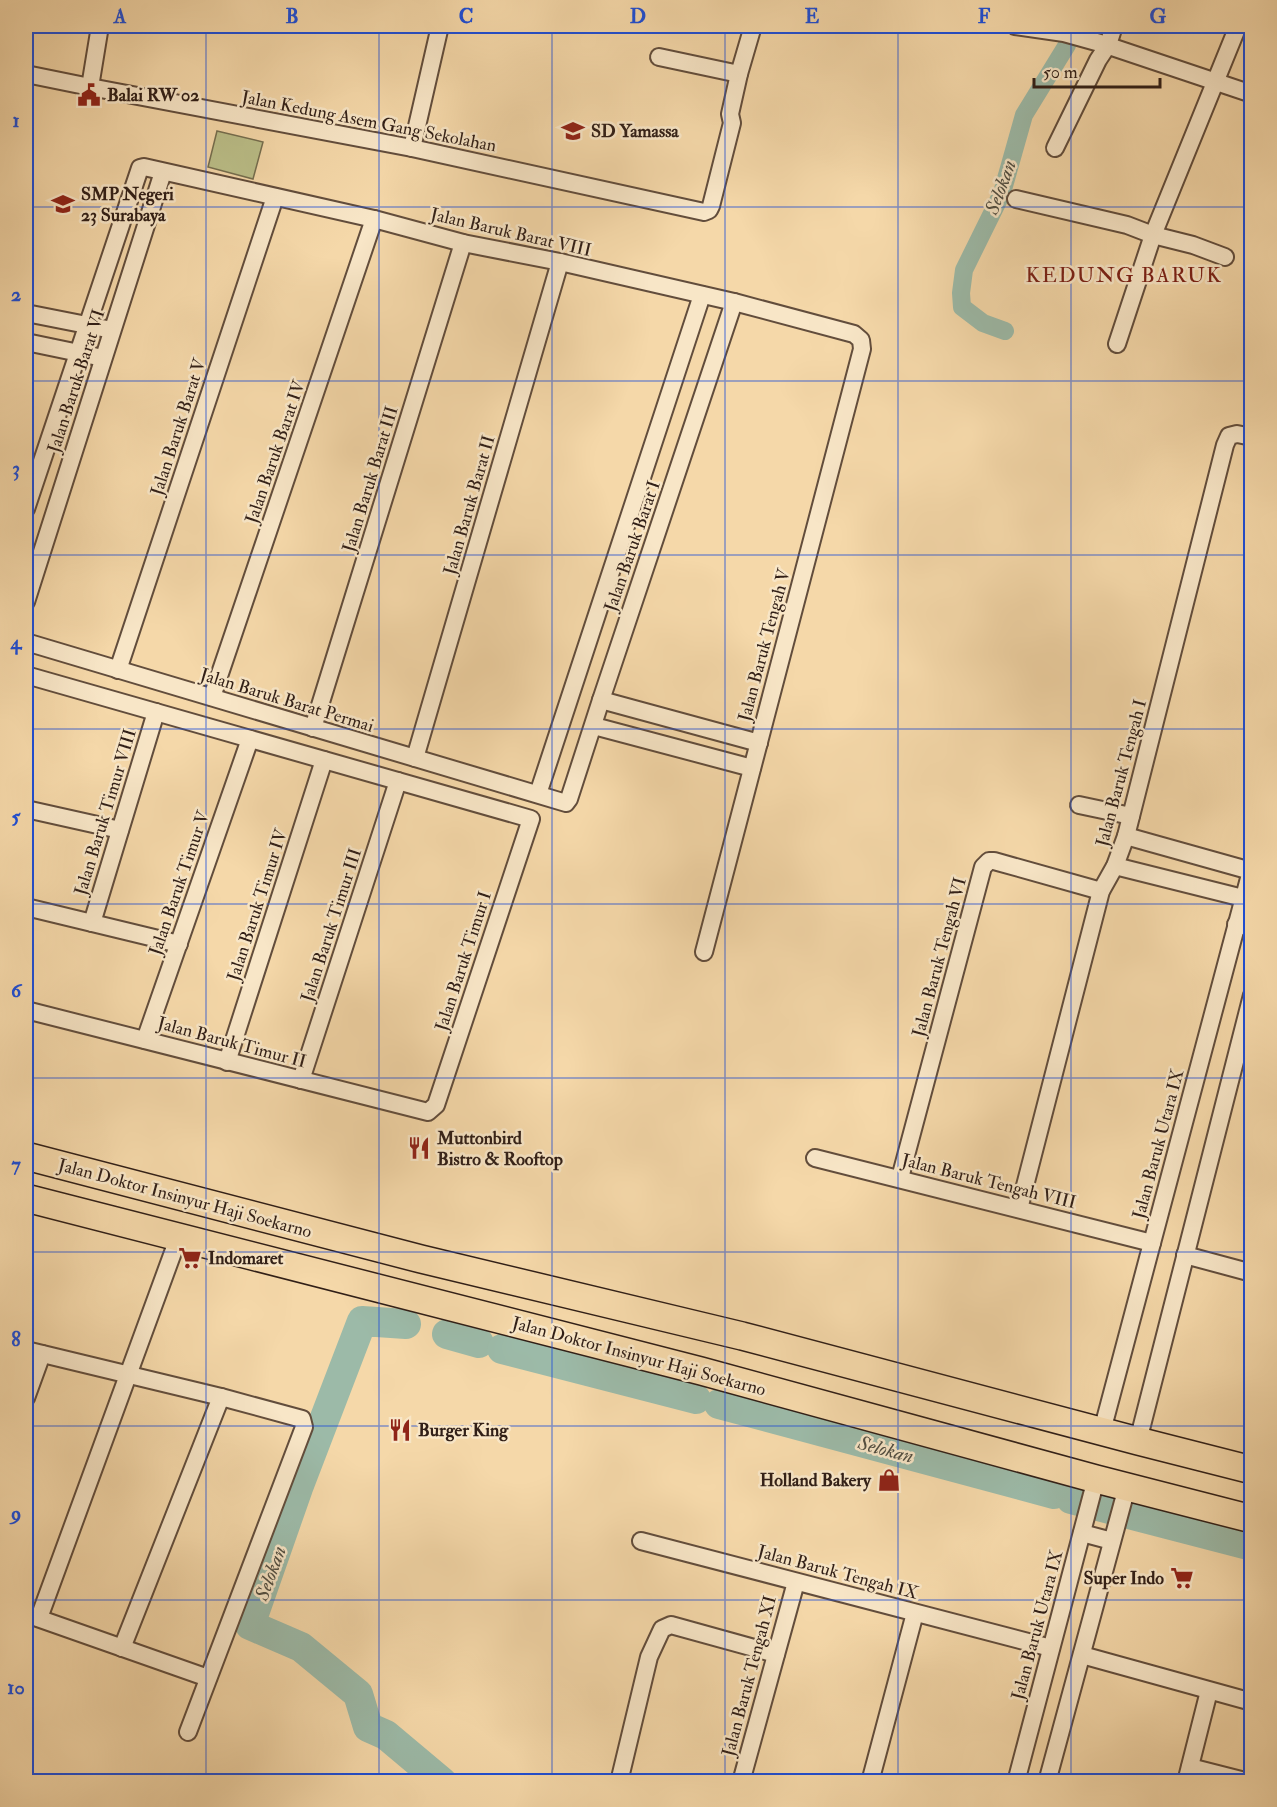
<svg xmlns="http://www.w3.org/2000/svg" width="1277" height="1807" font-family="'IM FELL Double Pica',serif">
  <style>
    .green { fill: #bbbf89; stroke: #766f50; stroke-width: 1.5 }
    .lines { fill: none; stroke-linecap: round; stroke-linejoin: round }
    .canal { stroke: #9cbaa8; stroke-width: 18 }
    .river { stroke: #9cbaa8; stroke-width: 30 }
    .minor-casing { stroke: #624d3c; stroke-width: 20 }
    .primary-casing { stroke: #311f17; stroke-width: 30 }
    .minor { stroke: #f8e6c7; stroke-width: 16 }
    .primary { stroke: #f5d8a9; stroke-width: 27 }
    .grid { fill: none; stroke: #1d4ed8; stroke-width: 1.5; stroke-opacity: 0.55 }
    .labels { text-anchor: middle; stroke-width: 5; stroke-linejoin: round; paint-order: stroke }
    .poi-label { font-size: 18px; font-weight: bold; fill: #311f17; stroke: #f8e6c7; text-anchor: start }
    .street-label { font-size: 18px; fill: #311f17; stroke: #f8e6c7 }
    .water-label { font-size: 20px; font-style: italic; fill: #514e42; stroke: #f8e6c7 }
    .quarter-label { font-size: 21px; letter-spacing: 1.5px; fill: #7a1f14; stroke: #f8e6c7 }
    .neatline { fill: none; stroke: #1d4ed8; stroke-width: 2 }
    .grid-label { font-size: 20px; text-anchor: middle; font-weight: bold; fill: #1d4ed8 }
  </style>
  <rect width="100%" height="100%" fill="#f5d8a9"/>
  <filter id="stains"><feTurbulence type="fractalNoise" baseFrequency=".00333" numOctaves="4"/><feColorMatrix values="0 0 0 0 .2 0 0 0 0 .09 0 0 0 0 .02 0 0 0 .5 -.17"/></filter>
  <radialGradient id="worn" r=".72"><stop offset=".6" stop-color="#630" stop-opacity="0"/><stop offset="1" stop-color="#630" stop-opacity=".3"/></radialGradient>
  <polygon class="green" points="217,131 263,142 253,179 208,167"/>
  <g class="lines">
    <polyline class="canal" points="1005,331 983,323 962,307 961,293 964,270 1002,193 1024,115 1067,45 1070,26"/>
    <g class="river">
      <polyline points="406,1324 362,1321 298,1488 250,1625 301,1647 358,1694 368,1727 386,1735 442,1782"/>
      <polyline points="447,1334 479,1343"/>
      <polyline points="502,1349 696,1399"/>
      <polyline points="719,1404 1054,1494"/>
      <polyline points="1071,1499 1252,1546"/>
    </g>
    <g class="minor-casing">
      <g id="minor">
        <polyline points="1015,26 1064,33 1100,43 1252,94"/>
        <polyline points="659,57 739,74"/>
        <polyline points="26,74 90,87 412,148 704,212 709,210 711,206 732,123 730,114 739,74 753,26"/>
        <polyline points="90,87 100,26"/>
        <polyline points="412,148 440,26"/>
        <polyline points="1055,148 1098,60 1108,45 1114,26"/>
        <polyline points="1016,199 1127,225 1153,235 1193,245 1225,257"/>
        <polyline points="26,313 112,330"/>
        <polyline points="26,342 103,358"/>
        <polyline points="1117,344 1153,235 1238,26"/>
        <polyline points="26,509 140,168 144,167 374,219 463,243 560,262 734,302 854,334 861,340 862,349 704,952"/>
        <polyline points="26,602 163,172"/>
        <polyline points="26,642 566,803 569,799 601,700 734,302"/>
        <polyline points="118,670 275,197"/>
        <polyline points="26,675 531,819 436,1105 428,1112 26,1010"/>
        <polyline points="212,697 374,219"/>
        <polyline points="601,700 759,743"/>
        <polyline points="594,726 752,768"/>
        <polyline points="313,728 463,243"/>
        <polyline points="415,758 560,262"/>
        <polyline points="538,794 702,295"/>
        <polyline points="1079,805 1131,816"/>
        <polyline points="26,809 120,830"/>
        <polyline points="1126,836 1251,871"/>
        <polyline points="1115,866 1243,898"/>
        <polyline points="26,907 179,944"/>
        <polyline points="92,923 156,712"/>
        <polyline points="1236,924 1252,928"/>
        <polyline points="145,1040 250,739"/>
        <polyline points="227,1062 324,760"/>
        <polyline points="301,1080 398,781"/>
        <polyline points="815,1158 1152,1243"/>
        <polyline points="900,1178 983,867 989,861 994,861 1101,891"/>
        <polyline points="1019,1209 1101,891 1115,866 1126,836 1225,445 1229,436 1237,434 1252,437"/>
        <polyline points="1185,1255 1252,1273"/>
        <polyline points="26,1350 221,1397 302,1419 304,1427 188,1732"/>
        <polyline points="26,1398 42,1354"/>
        <polyline points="1102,1431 1252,867"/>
        <polyline points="1138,1441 1252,995"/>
        <polyline points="1082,1533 1112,1541"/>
        <polyline points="641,1541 1051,1648"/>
        <polyline points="26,1614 208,1678"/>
        <polyline points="39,1618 179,1236"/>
        <polyline points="122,1648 221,1397"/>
        <polyline points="1082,1655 1252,1702"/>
        <polyline points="1190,1767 1249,1782"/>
        <polyline points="619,1782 649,1657 662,1629 671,1625 776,1654"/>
        <polyline points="741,1782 796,1582"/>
        <polyline points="870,1782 915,1613"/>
        <polyline points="1016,1782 1096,1479"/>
        <polyline points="1047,1782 1127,1487"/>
        <polyline points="1186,1782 1209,1691"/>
      </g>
    </g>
    <g class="primary-casing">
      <g id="primary">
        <polyline points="26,1156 421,1259 742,1336 1138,1441 1252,1470"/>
        <polyline points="26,1198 701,1371 1096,1479 1252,1519"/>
      </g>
    </g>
    <use href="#minor" class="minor"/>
    <use href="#primary" class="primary"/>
  </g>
  <path class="grid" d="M 206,26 L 206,1782M 379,26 L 379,1782M 552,26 L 552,1782M 725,26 L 725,1782M 898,26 L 898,1782M 1071,26 L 1071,1782M 26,207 L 1252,207M 26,381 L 1252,381M 26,555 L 1252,555M 26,729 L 1252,729M 26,904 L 1252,904M 26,1078 L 1252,1078M 26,1252 L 1252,1252M 26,1426 L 1252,1426M 26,1600 L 1252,1600"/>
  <defs>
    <g id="civic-bare" transform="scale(1.8)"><path d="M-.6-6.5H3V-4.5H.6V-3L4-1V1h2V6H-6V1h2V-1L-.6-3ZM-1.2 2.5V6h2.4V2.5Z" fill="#8f2418" stroke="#f8e6c7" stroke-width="2.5" paint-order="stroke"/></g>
    <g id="school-bare" transform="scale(1.8)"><path d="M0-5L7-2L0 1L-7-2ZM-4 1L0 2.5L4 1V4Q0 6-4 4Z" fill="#8f2418" stroke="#f8e6c7" stroke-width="2.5" paint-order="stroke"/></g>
    <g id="restaurant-bare" transform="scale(1.8)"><path d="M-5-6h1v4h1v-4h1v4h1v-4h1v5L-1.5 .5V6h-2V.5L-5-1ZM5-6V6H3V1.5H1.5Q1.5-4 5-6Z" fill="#8f2418" stroke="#f8e6c7" stroke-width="2.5" paint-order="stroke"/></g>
    <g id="supermarket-bare" transform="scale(1.8)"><path d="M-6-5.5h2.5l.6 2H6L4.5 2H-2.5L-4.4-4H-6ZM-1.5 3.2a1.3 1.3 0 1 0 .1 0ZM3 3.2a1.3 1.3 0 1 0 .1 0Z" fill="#8f2418" stroke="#f8e6c7" stroke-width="2.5" paint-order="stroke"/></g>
    <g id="shop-bare" transform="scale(1.8)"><path d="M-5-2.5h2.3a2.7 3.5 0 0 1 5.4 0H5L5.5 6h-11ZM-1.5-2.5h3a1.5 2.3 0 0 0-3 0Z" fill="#8f2418" stroke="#f8e6c7" stroke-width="2.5" paint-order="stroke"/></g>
  </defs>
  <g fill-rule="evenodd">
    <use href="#civic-bare" x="89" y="95"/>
    <use href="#school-bare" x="573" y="131"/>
    <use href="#school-bare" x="63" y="204"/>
    <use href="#restaurant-bare" x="419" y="1148"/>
    <use href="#supermarket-bare" x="190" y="1258"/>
    <use href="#restaurant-bare" x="400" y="1430"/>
    <use href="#shop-bare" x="889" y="1480"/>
    <use href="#supermarket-bare" x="1182" y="1578"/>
  </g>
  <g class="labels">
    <g class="poi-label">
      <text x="107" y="101">Balai RW 02</text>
      <text x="591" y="137">SD Yamassa</text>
      <text x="81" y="200">SMP Negeri<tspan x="81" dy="21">23 Surabaya</tspan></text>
      <text x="437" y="1144">Muttonbird<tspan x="437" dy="21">Bistro &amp; Rooftop</tspan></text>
      <text x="208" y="1264">Indomaret</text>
      <text x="418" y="1436">Burger King</text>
      <text x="871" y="1486" text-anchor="end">Holland Bakery</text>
      <text x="1164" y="1584" text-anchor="end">Super Indo</text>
    </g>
    <g class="street-label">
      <text transform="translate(369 121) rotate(11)" y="6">Jalan Kedung Asem Gang Sekolahan</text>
      <text transform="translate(511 232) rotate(13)" y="6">Jalan Baruk Barat VIII</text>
      <text transform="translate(76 381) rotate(-72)" y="6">Jalan Baruk Barat VI</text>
      <text transform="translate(178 427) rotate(-72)" y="6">Jalan Baruk Barat V</text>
      <text transform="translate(275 452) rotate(-71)" y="6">Jalan Baruk Barat IV</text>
      <text transform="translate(370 479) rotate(-73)" y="6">Jalan Baruk Barat III</text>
      <text transform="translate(469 505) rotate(-74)" y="6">Jalan Baruk Barat II</text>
      <text transform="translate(632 546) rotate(-71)" y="6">Jalan Baruk Barat I</text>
      <text transform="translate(764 645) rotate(-75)" y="6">Jalan Baruk Tengah V</text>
      <text transform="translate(287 700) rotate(17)" y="6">Jalan Baruk Barat Permai</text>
      <text transform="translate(1121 773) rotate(-75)" y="6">Jalan Baruk Tengah I</text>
      <text transform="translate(105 812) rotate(-73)" y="6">Jalan Baruk Timur VIII</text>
      <text transform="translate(179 883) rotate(-71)" y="6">Jalan Baruk Timur V</text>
      <text transform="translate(257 905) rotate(-72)" y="6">Jalan Baruk Timur IV</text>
      <text transform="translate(331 925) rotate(-72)" y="6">Jalan Baruk Timur III</text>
      <text transform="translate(939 957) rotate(-75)" y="6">Jalan Baruk Tengah VI</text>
      <text transform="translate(463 961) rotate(-72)" y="6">Jalan Baruk Timur I</text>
      <text transform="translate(232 1042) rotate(15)" y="6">Jalan Baruk Timur II</text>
      <text transform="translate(1158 1144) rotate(-75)" y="6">Jalan Baruk Utara IX</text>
      <text transform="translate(989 1181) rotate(14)" y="6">Jalan Baruk Tengah VIII</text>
      <text transform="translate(185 1198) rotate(15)" y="6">Jalan Doktor Insinyur Haji Soekarno</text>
      <text transform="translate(639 1356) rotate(15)" y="6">Jalan Doktor Insinyur Haji Soekarno</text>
      <text transform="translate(838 1572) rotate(15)" y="6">Jalan Baruk Tengah IX</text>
      <text transform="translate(1037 1625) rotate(-75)" y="6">Jalan Baruk Utara IX</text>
      <text transform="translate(749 1676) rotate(-75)" y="6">Jalan Baruk Tengah XI</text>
    </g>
    <g class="water-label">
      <text transform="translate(1000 187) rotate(-70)" y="7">Selokan</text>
      <text transform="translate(886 1449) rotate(15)" y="7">Selokan</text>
      <text transform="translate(270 1573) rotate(-70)" y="7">Selokan</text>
    </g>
    <g class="quarter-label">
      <text x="1124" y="282">KEDUNG BARUK</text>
    </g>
  </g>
  <rect width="1277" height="1807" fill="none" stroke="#f5d8a9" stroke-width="66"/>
  <path d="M1034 78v9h126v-9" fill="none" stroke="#311f17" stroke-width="3"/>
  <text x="1043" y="78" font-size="18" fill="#311f17" stroke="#f8e6c7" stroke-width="4.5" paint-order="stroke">50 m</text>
  <rect x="33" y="33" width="1211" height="1741" class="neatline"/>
  <g class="grid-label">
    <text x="120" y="23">A</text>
    <text x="292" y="23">B</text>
    <text x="466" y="23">C</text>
    <text x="638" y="23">D</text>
    <text x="812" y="23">E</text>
    <text x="984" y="23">F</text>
    <text x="1158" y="23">G</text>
    <text x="16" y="127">1</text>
    <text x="16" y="301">2</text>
    <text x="16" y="475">3</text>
    <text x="16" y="649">4</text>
    <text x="16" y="823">5</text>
    <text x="16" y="997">6</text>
    <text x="16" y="1171">7</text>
    <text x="16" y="1346">8</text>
    <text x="16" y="1520">9</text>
    <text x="16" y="1694">10</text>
  </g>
  <rect width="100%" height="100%" filter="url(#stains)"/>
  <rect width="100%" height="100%" fill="url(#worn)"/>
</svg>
